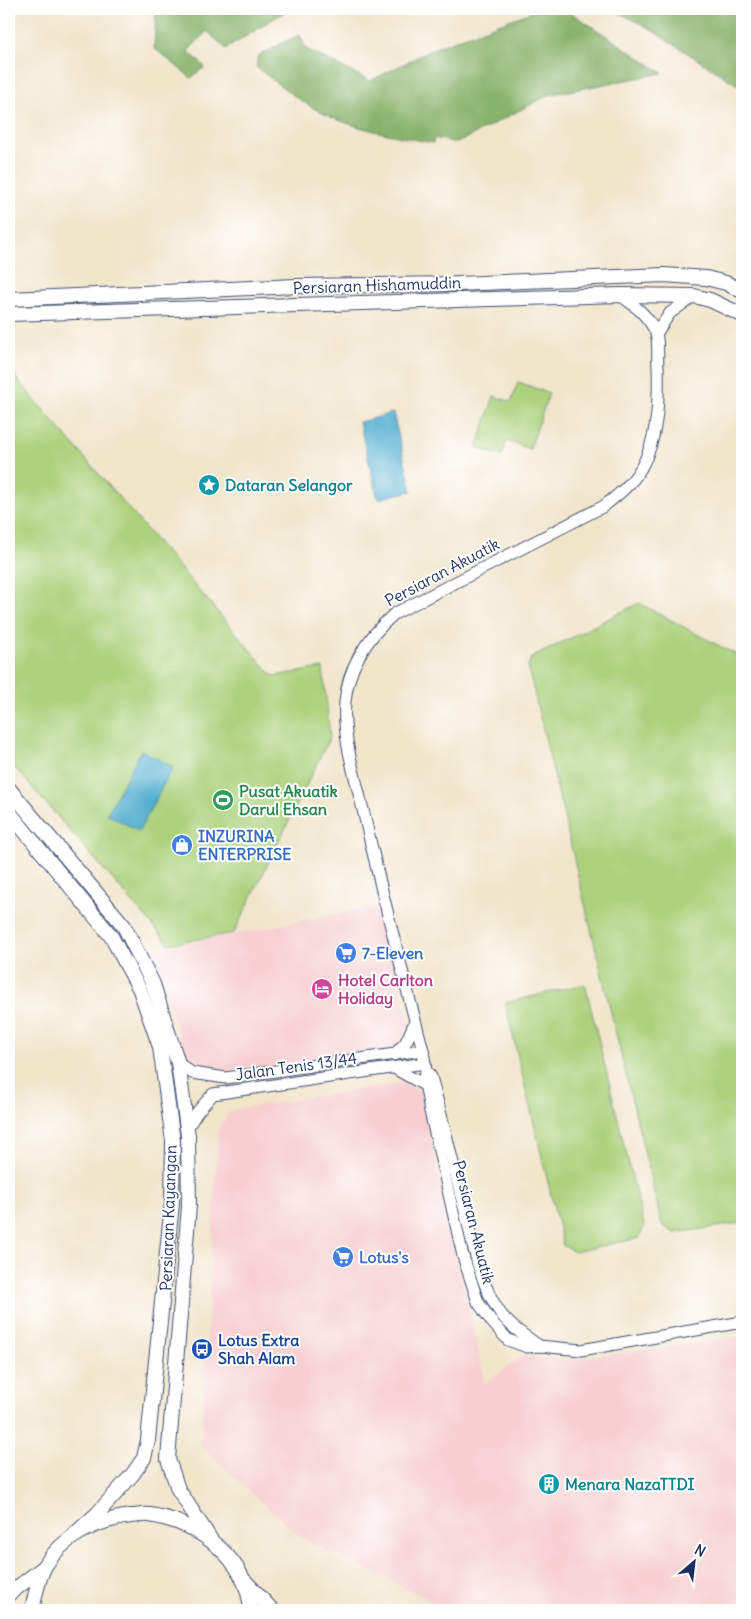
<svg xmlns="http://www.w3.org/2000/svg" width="751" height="1619" font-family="Delius,sans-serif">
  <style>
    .built { fill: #f7cfd1 }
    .green { fill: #abd17b; stroke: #63806c }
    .forest { fill: #88b36b; stroke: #527164 }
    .water { fill: #52aed0; stroke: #366e97 }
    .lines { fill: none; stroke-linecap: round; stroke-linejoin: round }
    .tertiary-casing { stroke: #3b4a6e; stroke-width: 13 }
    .primary-casing { stroke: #3b4a6e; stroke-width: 16 }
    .trunk-casing { stroke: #3b4a6e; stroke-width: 16 }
    .tertiary { stroke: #fff; stroke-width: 11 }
    .primary { stroke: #fff; stroke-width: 14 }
    .trunk { stroke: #fff; stroke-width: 14 }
    .labels { text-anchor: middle; stroke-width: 4; stroke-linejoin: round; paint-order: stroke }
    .street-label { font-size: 16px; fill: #1b2f5e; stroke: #fff }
    .culture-label { font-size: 16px; font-weight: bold; fill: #0d838f; stroke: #fff; text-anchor: start }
    .leisure-label { font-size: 16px; font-weight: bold; fill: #27864d; stroke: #fff; text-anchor: start }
    .shop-label { font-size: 16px; font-weight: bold; fill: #366cbe; stroke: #fff; text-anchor: start }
    .hotel-label { font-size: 16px; font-weight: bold; fill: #b23c85; stroke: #fff; text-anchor: start }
    .transit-label { font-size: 16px; font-weight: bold; fill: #164399; stroke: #fff; text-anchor: start }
  </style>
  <rect width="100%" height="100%" fill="#fff"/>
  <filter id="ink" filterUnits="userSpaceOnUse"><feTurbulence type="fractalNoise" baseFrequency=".02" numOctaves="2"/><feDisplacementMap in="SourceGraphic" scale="10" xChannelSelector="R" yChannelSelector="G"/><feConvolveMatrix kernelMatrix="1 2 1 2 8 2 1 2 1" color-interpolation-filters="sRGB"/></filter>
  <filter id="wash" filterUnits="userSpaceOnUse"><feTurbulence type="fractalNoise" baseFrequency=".0096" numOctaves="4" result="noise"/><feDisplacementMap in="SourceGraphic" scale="20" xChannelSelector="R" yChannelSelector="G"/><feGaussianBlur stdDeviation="1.12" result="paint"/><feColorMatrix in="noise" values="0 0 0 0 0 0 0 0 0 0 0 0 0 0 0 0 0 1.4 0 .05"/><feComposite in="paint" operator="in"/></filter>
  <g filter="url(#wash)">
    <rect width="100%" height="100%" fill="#f1e5ca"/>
    <g class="built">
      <polygon points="378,906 410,1025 396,1048 228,1072 196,1067 187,1061 151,950"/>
      <polygon points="401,1083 420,1090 484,1377 483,1384 523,1356 569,1360 742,1337 742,1610 444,1610 436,1603 315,1545 297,1534 201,1447 218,1129 231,1110"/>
    </g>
    <g class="green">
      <polygon points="9,370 273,676 323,668 330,737 234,933 169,944 9,761"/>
      <polygon points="518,382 549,393 530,449 507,441 502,456 477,448 494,396 511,402"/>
      <polygon points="639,603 742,658 742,1223 675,1233 662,1225 528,667 531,658"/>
      <polygon points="585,984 644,1226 639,1238 574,1252 563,1245 505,1003"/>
    </g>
    <g class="forest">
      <polygon points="156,9 289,9 226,49 207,31 188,51 205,67 191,78 154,48"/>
      <path d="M 539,9 L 554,9 L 570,12 L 663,73 L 549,95 L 457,143 L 434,138 L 433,143 C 399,136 363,131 331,117 C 303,105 280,85 256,67 L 258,56 L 280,44 L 300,35 L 306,49 L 370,81 L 437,47 Z"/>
      <polygon points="611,9 742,9 742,88 642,24"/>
    </g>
    <g class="water">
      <polygon points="393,413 412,491 378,499 359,422"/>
      <polygon points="141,750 173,767 139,831 107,814"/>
    </g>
  </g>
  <g filter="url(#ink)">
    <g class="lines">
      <g class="tertiary-casing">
        <g id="tertiary">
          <path d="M 620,295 C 634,305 649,316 656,333 C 659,343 657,357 658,367 C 659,400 658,439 641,468 C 632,484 618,495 604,506 L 394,614 C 368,637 348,666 345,702 C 342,739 356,778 364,814 C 382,893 402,972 423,1050 L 426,1071 L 424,1077 L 430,1111 L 463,1256 L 478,1302 L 492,1322 L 508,1340 L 527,1347 L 539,1346 L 581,1350 L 742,1322"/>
          <polyline points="656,334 670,313 694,296"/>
          <polyline points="394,1055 406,1042 415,1022"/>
          <polyline points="178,1063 192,1073 226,1078 423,1050"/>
          <polyline points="394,1068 426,1086"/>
          <path d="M 428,1073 L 431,1077 C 443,1120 453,1164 464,1207 C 473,1243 479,1284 501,1314 C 511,1328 526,1336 539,1346"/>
          <polyline points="187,1128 198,1111 213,1094 425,1063"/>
        </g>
      </g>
      <g class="primary-casing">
        <g id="primary">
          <polyline points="9,299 295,286 458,284 664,275 706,278 726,283 742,291"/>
          <polyline points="9,314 620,295 694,296 710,300 742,315"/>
          <polyline points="9,789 124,926 153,984 178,1063 188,1136 189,1206 168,1459 178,1489 211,1540"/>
          <polyline points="9,812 111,936 140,990 160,1047 173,1141 172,1203 148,1440 144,1458 132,1475 97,1514 75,1534"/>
          <path d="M 32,1610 C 35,1596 38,1579 45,1566 C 63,1536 97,1520 131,1516 C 137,1516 144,1514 150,1515 C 199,1523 247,1558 251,1610"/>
        </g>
      </g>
      <g class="trunk-casing">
        <g id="trunk">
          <polyline points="245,1581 272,1610"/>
          <polyline points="9,1594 44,1567"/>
        </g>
      </g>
      <use href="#tertiary" class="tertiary"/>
      <use href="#primary" class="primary"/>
      <use href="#trunk" class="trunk"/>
    </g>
  </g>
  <defs>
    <g id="sight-disc" transform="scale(1.125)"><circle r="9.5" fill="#0f9aa8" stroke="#fff"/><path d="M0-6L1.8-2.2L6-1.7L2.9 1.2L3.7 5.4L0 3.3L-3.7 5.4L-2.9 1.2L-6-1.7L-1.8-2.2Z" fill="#fff"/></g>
    <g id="stadium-disc" transform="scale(1.125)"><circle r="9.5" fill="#2e9e5b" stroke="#fff"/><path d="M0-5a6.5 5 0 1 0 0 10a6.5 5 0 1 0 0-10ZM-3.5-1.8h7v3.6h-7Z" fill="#fff"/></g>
    <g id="shop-disc" transform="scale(1.125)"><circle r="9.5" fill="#3f7fe0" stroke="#fff"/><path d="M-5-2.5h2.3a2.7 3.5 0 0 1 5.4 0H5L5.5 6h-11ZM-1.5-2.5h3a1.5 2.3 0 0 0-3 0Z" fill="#fff"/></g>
    <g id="supermarket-disc" transform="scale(1.125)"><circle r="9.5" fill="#3f7fe0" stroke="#fff"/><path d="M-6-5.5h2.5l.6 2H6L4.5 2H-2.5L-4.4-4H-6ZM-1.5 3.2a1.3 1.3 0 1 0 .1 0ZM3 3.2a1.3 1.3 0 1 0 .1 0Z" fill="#fff"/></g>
    <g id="hotel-disc" transform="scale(1.125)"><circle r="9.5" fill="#d1479c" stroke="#fff"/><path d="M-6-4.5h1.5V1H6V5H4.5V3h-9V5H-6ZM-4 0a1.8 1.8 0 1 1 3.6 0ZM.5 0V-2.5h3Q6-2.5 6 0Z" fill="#fff"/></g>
    <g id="bus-disc" transform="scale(1.125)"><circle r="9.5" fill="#1a4fb4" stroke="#fff"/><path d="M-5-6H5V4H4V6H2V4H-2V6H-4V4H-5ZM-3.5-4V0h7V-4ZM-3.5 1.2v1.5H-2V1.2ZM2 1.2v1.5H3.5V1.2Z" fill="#fff"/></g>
    <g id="building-disc" transform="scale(1.125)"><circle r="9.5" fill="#0f9aa8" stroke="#fff"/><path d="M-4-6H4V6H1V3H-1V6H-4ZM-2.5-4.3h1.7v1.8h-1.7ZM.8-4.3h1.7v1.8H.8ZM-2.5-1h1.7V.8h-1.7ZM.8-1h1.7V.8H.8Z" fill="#fff"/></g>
  </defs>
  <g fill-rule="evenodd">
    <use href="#sight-disc" x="209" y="485"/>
    <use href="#stadium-disc" x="223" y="800"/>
    <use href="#shop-disc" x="182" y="845"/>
    <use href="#supermarket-disc" x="346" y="953"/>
    <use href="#hotel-disc" x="322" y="989"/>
    <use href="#supermarket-disc" x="343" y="1257"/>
    <use href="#bus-disc" x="202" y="1349"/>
    <use href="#building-disc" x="549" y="1484"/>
  </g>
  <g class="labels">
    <g class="street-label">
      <text transform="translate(377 285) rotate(-2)" y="6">Persiaran Hishamuddin</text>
      <text transform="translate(442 572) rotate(-28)" y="6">Persiaran Akuatik</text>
      <text transform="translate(296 1066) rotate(-8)" y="6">Jalan Tenis 13/44</text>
      <text transform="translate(168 1218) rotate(-88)" y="6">Persiaran Kayangan</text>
      <text transform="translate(474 1222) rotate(76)" y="6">Persiaran Akuatik</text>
    </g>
    <g class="culture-label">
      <text x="225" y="491">Dataran Selangor</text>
      <text x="565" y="1490">Menara NazaTTDI</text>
    </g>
    <g class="leisure-label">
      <text x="239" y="797">Pusat Akuatik<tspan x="239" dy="18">Darul Ehsan</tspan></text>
    </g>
    <g class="shop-label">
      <text x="198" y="842">INZURINA<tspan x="198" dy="18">ENTERPRISE</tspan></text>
      <text x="362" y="959">7-Eleven</text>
      <text x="359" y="1263">Lotus's</text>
    </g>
    <g class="hotel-label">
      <text x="338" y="986">Hotel Carlton<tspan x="338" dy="18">Holiday</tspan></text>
    </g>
    <g class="transit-label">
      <text x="218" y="1346">Lotus Extra<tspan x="218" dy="18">Shah Alam</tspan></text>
    </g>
  </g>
  <rect width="751" height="1619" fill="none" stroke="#fff" stroke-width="30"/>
  <g transform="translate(694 1562) rotate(28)" stroke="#ffffff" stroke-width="4" paint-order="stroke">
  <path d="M0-4L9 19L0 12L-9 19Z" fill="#1b2f5e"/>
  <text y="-8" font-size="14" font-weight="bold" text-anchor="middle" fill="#1b2f5e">N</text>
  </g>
</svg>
